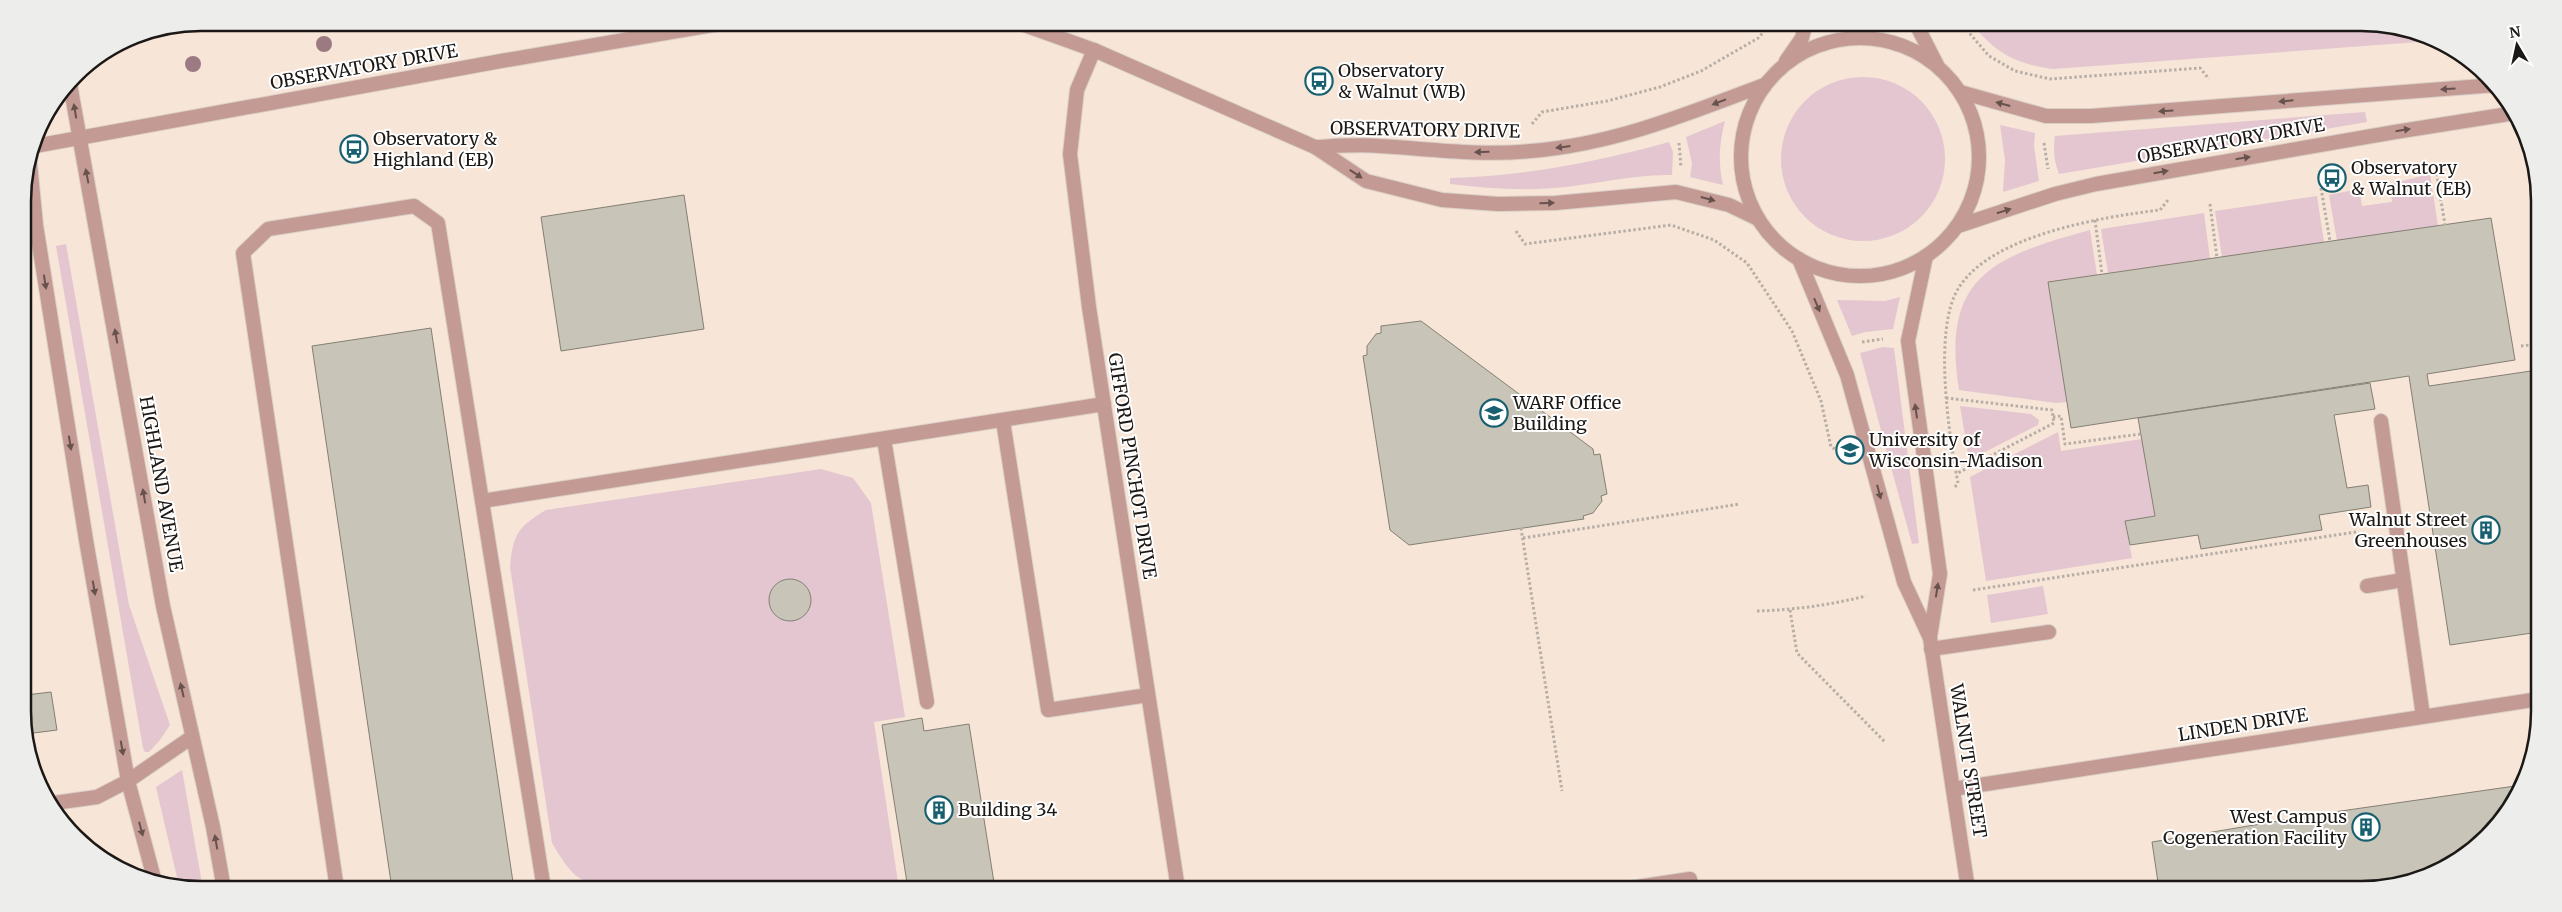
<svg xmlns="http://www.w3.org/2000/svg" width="2562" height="912" font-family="Merriweather,serif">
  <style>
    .built { fill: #f7e5d7 }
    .green { fill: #e3c6d0 }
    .building { fill: #c9c4b8; stroke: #847f74 }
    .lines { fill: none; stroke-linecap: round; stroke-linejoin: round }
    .service-casing { stroke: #dacfc7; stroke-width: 16 }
    .minor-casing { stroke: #dacfc7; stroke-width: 16 }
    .tertiary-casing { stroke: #dacfc7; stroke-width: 16 }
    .path { stroke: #b7aea6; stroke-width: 3; stroke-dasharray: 2.5 2.5; stroke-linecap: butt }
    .service { stroke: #c39a94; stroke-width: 14 }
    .minor { stroke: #c39a94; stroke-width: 14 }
    .tertiary { stroke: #c39a94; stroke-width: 14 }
    .tree { fill: #9b7a82 }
    .oneway { fill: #67524e }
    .labels { text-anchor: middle; stroke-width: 4; stroke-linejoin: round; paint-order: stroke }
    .street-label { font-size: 18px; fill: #1c1815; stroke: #fff }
    .poi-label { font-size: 18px; fill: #1c1815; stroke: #fff; text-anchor: start }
    .rim { fill: none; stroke: #1c1815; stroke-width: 2.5 }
  </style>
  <rect width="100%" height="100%" fill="#fef2e9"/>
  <polygon class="built" points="201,22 2361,23 2418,32 2495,84 2521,122 2538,178 2539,711 2530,768 2509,810 2470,852 2429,876 2372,889 201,889 144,880 67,828 26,745 23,189 41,122 83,67 133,36"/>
  <g class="green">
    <polygon points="1267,23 1543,23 1506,28 1292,30"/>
    <path d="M 2361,23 L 2418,32 L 2432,41 L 2053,69 C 2013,63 1996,53 1971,23 Z"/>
    <circle cx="1863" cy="159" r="82"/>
    <path d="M 2365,112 L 2367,122 L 2059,174 C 2054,161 2053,150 2055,136 Z"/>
    <path d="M 1725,121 C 1719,144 1718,162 1723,185 L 1690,177 L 1692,163 L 1686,137 Z"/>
    <polygon points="2000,125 2035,133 2034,146 2039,181 2003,192 2005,160"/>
    <path d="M 1669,142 L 1673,152 L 1672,175 C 1632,174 1593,185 1554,188 C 1520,191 1484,188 1450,184 L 1450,178 C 1526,176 1597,162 1669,142 Z"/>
    <polygon points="2430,174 2438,226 2337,241 2329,195 2359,189 2362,206 2392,202 2390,184"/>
    <polygon points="2317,196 2324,242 2222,257 2215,211"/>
    <polygon points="2204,213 2210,259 2108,273 2101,229"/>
    <path d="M 2090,230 L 2097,275 L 2048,282 L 2067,402 L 2056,403 L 1959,390 C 1941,277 1992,257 2090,230 Z"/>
    <polygon points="66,244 129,605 170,725 160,740 149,752 145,752 143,748 56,246"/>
    <polygon points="1900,297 1893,329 1865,332 1852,336 1837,300 1885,301"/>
    <polygon points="1883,347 1894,348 1919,543 1912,544 1860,353"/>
    <polygon points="1960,406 2031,414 2039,420 2038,425 1969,460"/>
    <polygon points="2058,432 2061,451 2142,439 2155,516 2125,521 2132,558 1986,581 1970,477"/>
    <path d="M 821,469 L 853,478 L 871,503 L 905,717 L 874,722 L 899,889 L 614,889 C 576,883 571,874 552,843 L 510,567 C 513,534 518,527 546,510 Z"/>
    <polygon points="2043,586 2048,614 1991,623 1987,595"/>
    <polygon points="182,770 203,889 179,886 156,787"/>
  </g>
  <g class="building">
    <polygon points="684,195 704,329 561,351 541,217"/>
    <polygon points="2491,218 2515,360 2427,374 2429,386 2538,370 2539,632 2450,645 2409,376 2071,428 2048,282"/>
    <polygon points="1421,321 1593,449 1594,455 1600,454 1607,494 1601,496 1602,501 1593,513 1583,516 1584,519 1409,545 1390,530 1363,356 1367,355 1367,346 1376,334 1381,333 1381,326"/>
    <polygon points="431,328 514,889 392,889 312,346"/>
    <polygon points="2370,383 2375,409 2334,415 2347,488 2368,485 2371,507 2319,515 2322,530 2201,549 2198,535 2130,545 2125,521 2155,516 2138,418"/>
    <circle cx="790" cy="600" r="21"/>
    <polygon points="51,692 57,730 26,734 26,695"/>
    <polygon points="922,718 924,731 969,724 995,889 908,889 882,725"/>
    <polygon points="2522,785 2509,810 2470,852 2429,876 2372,889 2159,889 2152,842 2327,813"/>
  </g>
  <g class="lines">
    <g class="service-casing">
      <g id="service">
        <polyline points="1003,421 1048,710 1148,695"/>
        <polyline points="2381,421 2423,716"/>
        <polyline points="884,439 927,702"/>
        <polyline points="482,501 544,889"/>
        <polyline points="2367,586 2403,580"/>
        <polyline points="1931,649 2049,632"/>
        <polyline points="54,803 97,797 128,781 192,737"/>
        <polyline points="337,889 243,253 268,229 414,206 438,223 482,501 1104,404"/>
        <polyline points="1624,889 1690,879 1691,889"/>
      </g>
    </g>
    <g class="minor-casing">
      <g id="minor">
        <polyline points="1094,50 1077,90 1070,154 1089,307 1178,889"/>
        <polyline points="1926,256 1908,341 1940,574 1930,637"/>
        <polyline points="1799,259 1847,375 1904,582 1930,638 1968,889"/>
        <polyline points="1953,789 2539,699"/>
      </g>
    </g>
    <g class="tertiary-casing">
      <g id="tertiary">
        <polyline points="1016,22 1094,50 1315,147 1366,181 1442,200 1498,204 1555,203 1676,192 1729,205 1756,218"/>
        <polyline points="1915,22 1937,65"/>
        <circle cx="1860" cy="157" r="119"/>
        <polyline points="1786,61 1802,38 1806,22"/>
        <polyline points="70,84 163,606 213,827 224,889"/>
        <polyline points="1960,92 2046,116 2091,116 2496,85"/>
        <polyline points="35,146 501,61 730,22"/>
        <path d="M 1315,147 C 1336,146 1359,144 1380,146 C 1430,149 1481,156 1531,151 C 1615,144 1687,114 1764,85"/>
        <polyline points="30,164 36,225 86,540 128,781 155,882"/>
        <polyline points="1958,226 2055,194 2096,184 2395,132 2515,113"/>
      </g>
    </g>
    <g class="path">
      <polyline points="1960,22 1989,56 2015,71 2050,79 2200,68 2209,79"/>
      <polyline points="1532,124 1542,112 1607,101 1660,87 1701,71 1760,37 1768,22"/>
      <polyline points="1679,143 1681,167"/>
      <polyline points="2044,143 2048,169"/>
      <polyline points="2435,164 2445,225"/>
      <polyline points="2321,188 2330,241"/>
      <polyline points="2210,204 2217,258"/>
      <polyline points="2095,220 2102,274"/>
      <polyline points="1516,231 1525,244 1671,225 1714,240 1747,263 1792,331 1821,401 1831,447 1841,452"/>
      <polyline points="1862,342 1883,339"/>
      <polyline points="2521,346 2538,344"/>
      <polyline points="1946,398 2052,410 2054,423 1956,474"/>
      <polyline points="2053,417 2061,416 2065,444 2141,434"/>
      <path d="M 1955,487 L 1958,483 C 1949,436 1933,330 1958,289 C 1990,235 2102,217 2160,210 L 2168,200"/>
      <polyline points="1521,528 1562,791"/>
      <polyline points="1523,538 1740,504"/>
      <polyline points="1973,590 2356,532"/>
      <polyline points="1790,610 1797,653 1885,742"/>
      <path d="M 1757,611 C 1794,610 1830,605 1866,596"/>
    </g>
    <use href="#service" class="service"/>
    <use href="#minor" class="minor"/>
    <use href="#tertiary" class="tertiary"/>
  </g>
  <g class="tree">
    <circle cx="324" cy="44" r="8"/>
    <circle cx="193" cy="64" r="8"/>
  </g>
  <defs><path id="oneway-solid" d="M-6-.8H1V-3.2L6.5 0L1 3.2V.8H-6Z" transform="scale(1.25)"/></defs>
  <g class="oneway">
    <use href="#oneway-solid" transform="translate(2448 89) rotate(176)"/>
    <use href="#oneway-solid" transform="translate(2286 101) rotate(174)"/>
    <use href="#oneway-solid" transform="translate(1719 102) rotate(159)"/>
    <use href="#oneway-solid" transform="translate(2003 104) rotate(-165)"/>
    <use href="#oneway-solid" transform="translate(75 111) rotate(-100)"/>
    <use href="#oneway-solid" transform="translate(2166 111) rotate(177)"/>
    <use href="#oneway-solid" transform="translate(2403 130) rotate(-9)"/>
    <use href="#oneway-solid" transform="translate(1563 147) rotate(173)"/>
    <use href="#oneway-solid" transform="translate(1482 152) rotate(179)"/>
    <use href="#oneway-solid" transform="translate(2243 158) rotate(-9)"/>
    <use href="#oneway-solid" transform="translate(2161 172) rotate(-10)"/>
    <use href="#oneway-solid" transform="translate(1356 174) rotate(34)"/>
    <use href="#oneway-solid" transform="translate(87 176) rotate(-101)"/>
    <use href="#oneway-solid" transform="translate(1708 199) rotate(15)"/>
    <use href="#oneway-solid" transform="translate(1547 203) rotate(-2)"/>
    <use href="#oneway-solid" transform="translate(2004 211) rotate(-18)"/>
    <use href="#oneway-solid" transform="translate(45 282) rotate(81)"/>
    <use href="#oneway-solid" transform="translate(1817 305) rotate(67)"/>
    <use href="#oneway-solid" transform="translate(116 336) rotate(-100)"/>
    <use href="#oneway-solid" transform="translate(1916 411) rotate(-98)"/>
    <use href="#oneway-solid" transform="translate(70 443) rotate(81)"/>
    <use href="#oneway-solid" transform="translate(1879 492) rotate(75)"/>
    <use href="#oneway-solid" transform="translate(144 496) rotate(-100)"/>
    <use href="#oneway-solid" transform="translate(94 588) rotate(80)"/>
    <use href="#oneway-solid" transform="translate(1937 590) rotate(-81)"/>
    <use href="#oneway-solid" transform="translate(182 690) rotate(-103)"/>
    <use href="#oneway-solid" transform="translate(122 748) rotate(80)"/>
    <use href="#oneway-solid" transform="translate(141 829) rotate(75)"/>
    <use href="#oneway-solid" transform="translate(216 842) rotate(-100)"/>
  </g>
  <defs>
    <g id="bus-ring" transform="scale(1.4375)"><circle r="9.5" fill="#fff" stroke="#186070" stroke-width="1.5"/><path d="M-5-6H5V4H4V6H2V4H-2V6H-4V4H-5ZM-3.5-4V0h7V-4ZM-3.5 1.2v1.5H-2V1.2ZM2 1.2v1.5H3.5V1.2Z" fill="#186070"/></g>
    <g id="university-ring" transform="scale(1.4375)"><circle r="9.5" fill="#fff" stroke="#186070" stroke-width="1.5"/><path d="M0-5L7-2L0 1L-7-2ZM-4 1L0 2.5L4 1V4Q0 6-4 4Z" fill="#186070"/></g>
    <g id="building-ring" transform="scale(1.4375)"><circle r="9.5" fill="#fff" stroke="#186070" stroke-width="1.5"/><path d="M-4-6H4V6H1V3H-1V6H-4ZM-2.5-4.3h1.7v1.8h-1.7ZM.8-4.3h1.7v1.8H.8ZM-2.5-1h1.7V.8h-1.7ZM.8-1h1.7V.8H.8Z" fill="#186070"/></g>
  </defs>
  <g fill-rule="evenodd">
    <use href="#bus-ring" x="1319" y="81"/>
    <use href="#bus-ring" x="354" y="149"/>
    <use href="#bus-ring" x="2332" y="178"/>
    <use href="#university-ring" x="1494" y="413"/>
    <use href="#university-ring" x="1850" y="450"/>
    <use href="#building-ring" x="2486" y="530"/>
    <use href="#building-ring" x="939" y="810"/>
    <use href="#building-ring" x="2366" y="827"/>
  </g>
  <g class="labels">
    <g class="street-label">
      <text transform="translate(364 67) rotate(-10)" y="6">OBSERVATORY DRIVE</text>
      <text transform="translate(1425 130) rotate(1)" y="6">OBSERVATORY DRIVE</text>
      <text transform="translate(2231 141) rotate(-10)" y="6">OBSERVATORY DRIVE</text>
      <text transform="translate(1132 466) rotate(81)" y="6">GIFFORD PINCHOT DRIVE</text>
      <text transform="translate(161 484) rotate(80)" y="6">HIGHLAND AVENUE</text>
      <text transform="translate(2243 725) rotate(-9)" y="6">LINDEN DRIVE</text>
      <text transform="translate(1968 761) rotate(81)" y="6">WALNUT STREET</text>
    </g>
    <g class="poi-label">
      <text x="1338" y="77">Observatory<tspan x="1338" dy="21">&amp; Walnut (WB)</tspan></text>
      <text x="373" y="145">Observatory &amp;<tspan x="373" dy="21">Highland (EB)</tspan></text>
      <text x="2351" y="174">Observatory<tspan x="2351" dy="21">&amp; Walnut (EB)</tspan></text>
      <text x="1513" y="409">WARF Office<tspan x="1513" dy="21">Building</tspan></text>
      <text x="1869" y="446">University of<tspan x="1869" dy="21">Wisconsin-Madison</tspan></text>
      <text x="2467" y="526" text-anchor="end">Walnut Street<tspan x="2467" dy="21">Greenhouses</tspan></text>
      <text x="958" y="816">Building 34</text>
      <text x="2347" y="823" text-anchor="end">West Campus<tspan x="2347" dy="21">Cogeneration Facility</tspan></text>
    </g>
  </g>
  <path d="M0 0H2562V912H0ZM201 31H2361A170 170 0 0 1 2531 201V711A170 170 0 0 1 2361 881H201A170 170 0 0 1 31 711V201A170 170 0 0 1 201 31Z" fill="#ededec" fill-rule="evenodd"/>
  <path class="rim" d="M201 31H2361A170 170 0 0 1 2531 201V711A170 170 0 0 1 2361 881H201A170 170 0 0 1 31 711V201A170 170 0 0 1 201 31Z"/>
  <g transform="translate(2517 45) rotate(351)" stroke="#ffffff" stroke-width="4" paint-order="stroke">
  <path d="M0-4L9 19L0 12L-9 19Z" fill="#1c1815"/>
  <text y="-8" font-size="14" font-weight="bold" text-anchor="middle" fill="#1c1815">N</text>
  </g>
</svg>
